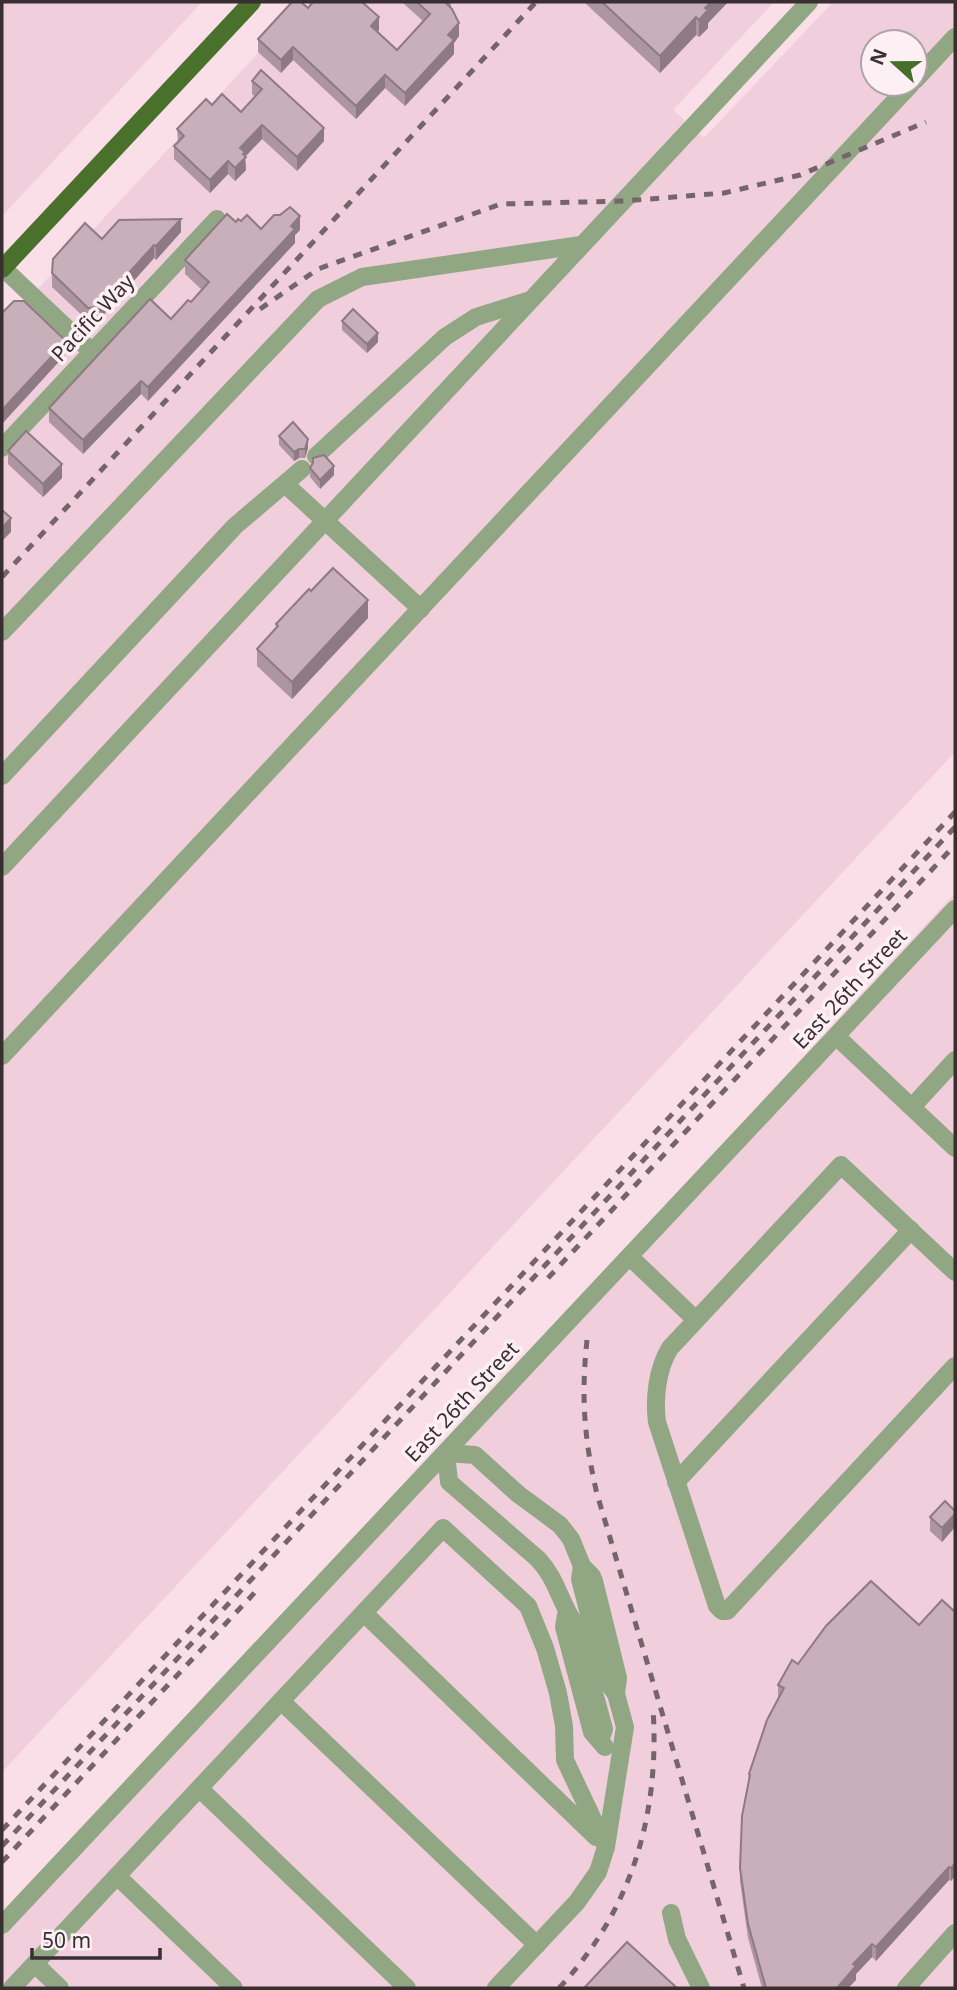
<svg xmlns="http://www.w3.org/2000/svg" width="957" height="1990" font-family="'Noto Sans',sans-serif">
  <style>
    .built { fill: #f0cedb; fill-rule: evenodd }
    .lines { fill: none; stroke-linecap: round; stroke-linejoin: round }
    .minor { stroke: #91a783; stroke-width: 18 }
    .major { stroke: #4a712c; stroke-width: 18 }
    .rail { stroke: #75656b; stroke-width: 5; stroke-dasharray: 9 9; stroke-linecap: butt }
    .wall { fill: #ad969f }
    .shaded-wall { fill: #8d7a82 }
    .building { fill: #c9afb9; stroke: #8d7a82; stroke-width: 2 }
    .labels { text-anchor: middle; stroke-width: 7; stroke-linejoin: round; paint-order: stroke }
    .street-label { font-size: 21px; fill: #392f33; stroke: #fcf0f4 }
  </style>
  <rect width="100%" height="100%" fill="#fadee8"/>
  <g class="built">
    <polygon points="2,2 202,2 2,216"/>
    <path d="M 306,2 L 774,2 L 673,110 L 704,138 L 833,2 L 955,2 L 955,752 L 2,1772 L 2,327 ZM 873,42 L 915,42 L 915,84 L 873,84 Z"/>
    <polygon points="955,893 955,1988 2,1988 2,1921"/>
  </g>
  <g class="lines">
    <g class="minor">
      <polyline points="915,80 955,37"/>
      <polyline points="2,267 92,352"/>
      <polyline points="2,448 217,219"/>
      <polyline points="316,456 445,337 476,317 527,301"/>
      <polyline points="285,484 421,609"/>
      <polyline points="2,632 318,299 362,277 581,245"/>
      <polyline points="2,776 235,526 302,469"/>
      <polyline points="2,867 809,2"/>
      <polyline points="837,1037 955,1148"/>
      <polyline points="2,1056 911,84"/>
      <polyline points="912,1107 955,1060"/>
      <polyline points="630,1257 696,1320"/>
      <path d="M 955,1272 L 841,1165 L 670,1348 C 657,1369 654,1399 657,1422 L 717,1606 L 722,1611 L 727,1611 L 955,1366"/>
      <polyline points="676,1482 911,1230"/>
      <polyline points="582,1566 580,1579 606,1680 616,1694"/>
      <polyline points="364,1613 596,1837"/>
      <polyline points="566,1615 564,1627 592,1732 605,1747"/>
      <polyline points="281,1701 537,1945"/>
      <polyline points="200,1789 407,1988"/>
      <polyline points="117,1876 234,1988"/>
      <polyline points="671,1913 677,1939 701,1988"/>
      <polyline points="2,1925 955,909"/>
      <polyline points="35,1964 60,1988"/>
      <polyline points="12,1988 443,1528 528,1606 545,1648 558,1693 564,1726 565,1760 606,1847"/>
      <path d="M 496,1988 L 577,1902 L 598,1872 L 606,1847 L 625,1727 L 616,1694 L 618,1678 L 594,1581 L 592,1576 L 582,1566 L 571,1539 L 560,1525 L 518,1494 L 475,1455 L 446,1453 L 449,1482 L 538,1559 C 557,1579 560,1603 575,1624 L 604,1729 L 600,1741"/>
      <polyline points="906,1988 955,1933"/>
    </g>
    <polyline class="major" points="2,269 252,2"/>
    <g class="rail">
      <polyline points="260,309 318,269 501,204 624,201 724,193 800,175 926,122"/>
      <polyline points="2,577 536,2"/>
      <polyline points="548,1278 955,845"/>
      <path d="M 587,1340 C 581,1396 584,1439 597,1494 L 744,1988"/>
      <polyline points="2,1830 955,812"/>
      <polyline points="2,1846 955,827"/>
      <polyline points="2,1862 259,1588"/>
      <path d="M 559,1988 C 632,1910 660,1814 653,1708"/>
    </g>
  </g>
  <g class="wall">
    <polygon points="402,2 451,2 451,8 459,36 454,43 454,54 405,106 385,88 356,119 293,60 281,73 258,52 258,39 308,8 379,30 378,32 397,50 424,22"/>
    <polygon points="584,2 728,2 708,23 708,28 699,37 696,35 660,73"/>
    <polygon points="252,81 324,141 297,171 262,139 245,156 246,170 235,181 228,174 210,193 174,159 174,146 178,142 177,129 212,105 241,112 255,97 252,94"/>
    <polygon points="241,221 261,229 300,230 295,235 295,243 148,401 141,394 83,454 49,422 49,408 171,319 191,302 202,290 185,274 185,260 236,222"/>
    <polygon points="181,232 156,260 154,258 98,321 88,321 52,287 52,273 102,239"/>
    <polygon points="342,321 378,342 367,353 342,330"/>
    <polygon points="279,436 308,448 305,458 299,458 294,461 279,445"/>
    <polygon points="8,451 62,478 43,497 8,464"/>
    <polygon points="310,468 334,475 320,489 310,477"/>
    <polygon points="311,591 368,618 292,699 257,666 257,649 276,628 276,624"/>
    <polygon points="955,1511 955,1527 942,1542 930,1531 930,1517"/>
    <polygon points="955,1612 955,1876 951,1881 949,1880 876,1961 872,1957 856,1974 856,1980 848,1988 762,1988 748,1938 740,1881 740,1868 749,1774 778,1698 778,1685 798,1664"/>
  </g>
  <g class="shaded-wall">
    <polygon points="711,2 728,2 708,23 708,28 699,37 699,20 705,8"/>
    <polygon points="379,17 379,30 371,39 371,26"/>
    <polygon points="696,17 696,35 660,73 660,56"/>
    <polygon points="459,23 459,36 454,43 454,54 405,106 405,93 448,35"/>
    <polygon points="293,47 293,60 281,73 281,60"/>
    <polygon points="385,75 385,88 356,119 356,106"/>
    <polygon points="262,125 262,139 245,157 246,170 235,181 235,168 240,148"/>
    <polygon points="324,128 324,141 297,171 297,157"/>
    <polygon points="228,161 228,174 210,193 210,180"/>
    <polygon points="300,216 300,230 295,235 295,243 148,401 148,387"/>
    <polygon points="181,219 181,232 156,260 156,246"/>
    <polygon points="154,245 154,258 98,321 98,307"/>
    <polygon points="378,333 378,342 367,353 367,344"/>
    <polygon points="66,341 66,354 2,424 2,410"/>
    <polygon points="141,381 141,394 83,454 83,440"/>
    <polygon points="308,439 308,448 305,458 305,449"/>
    <polygon points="299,449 299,458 294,461 294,452"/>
    <polygon points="62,464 62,478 43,497 43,484"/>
    <polygon points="334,466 334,475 320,489 320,480"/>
    <polygon points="11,518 11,532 2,541 2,528"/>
    <polygon points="368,600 368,618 292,699 292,682"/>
    <polygon points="955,1514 955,1527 942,1542 942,1528"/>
    <polygon points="955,1863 955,1876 951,1881 951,1868"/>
    <polygon points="949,1867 949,1880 876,1961 876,1947"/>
    <polygon points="872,1944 872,1957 856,1974 856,1980 848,1988 837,1988 853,1964"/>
  </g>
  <g class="building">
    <polygon points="292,2 301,2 308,8 313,2 362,2 379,17 371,26 397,50 430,14 417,2 445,2 452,9 459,23 448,35 454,40 405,93 385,75 356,106 293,47 281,60 258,39"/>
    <polygon points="602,2 711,2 705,8 708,10 699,20 696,17 660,56"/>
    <polygon points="261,70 324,128 297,157 262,125 240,148 245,152 243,154 246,157 235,168 228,161 210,180 174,146 184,136 177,129 206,99 212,105 222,94 241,112 262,89 252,81"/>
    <polygon points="290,207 300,216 291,226 295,229 148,387 141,381 83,440 49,408 150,299 171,319 188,300 191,302 209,282 185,260 227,214 236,222 238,219 241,221 247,215 261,229 274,215 280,215"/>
    <polygon points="181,219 156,246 154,245 98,307 88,308 52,273 53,259 85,223 102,239 119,220"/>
    <polygon points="14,301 24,301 66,341 2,410 2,313"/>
    <polygon points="353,309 378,333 367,344 342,321"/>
    <polygon points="293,422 308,439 305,449 299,449 294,452 279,436"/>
    <polygon points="26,431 62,464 43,484 8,451"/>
    <polygon points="324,455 334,466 320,480 310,468 313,463 313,458"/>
    <polygon points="2,510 11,518 2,528"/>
    <polygon points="333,568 368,600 292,682 257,649 278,626 276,624 309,589 311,591"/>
    <polygon points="945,1501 955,1511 955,1514 942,1528 930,1517"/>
    <polygon points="871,1581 919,1625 942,1600 955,1612 955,1863 951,1868 949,1867 876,1947 872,1944 853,1964 856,1966 837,1988 766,1988 748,1924 740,1868 742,1816 750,1775 749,1774 767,1720 784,1688 778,1685 792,1660 798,1664 826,1626"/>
    <polygon points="627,1942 677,1988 584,1988"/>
  </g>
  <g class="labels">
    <g class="street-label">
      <text transform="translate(93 318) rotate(-47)" y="7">Pacific Way</text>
      <text transform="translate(850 989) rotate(-47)" y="7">East 26th Street</text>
      <text transform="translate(462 1402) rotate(-47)" y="7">East 26th Street</text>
    </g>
  </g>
  <rect width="957" height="1990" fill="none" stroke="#392f33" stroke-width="7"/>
  <g transform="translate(894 63) rotate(291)"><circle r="33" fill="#fcf0f4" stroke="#aea3a7" stroke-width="2"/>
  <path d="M0-5L12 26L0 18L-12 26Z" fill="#486f2a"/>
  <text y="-10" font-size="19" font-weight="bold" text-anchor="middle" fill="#392f33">N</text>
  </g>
  <path d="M32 1948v10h128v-10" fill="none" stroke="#392f33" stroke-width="3.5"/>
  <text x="42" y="1948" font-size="21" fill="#392f33" stroke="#fcf0f4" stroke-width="5" paint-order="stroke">50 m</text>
</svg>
